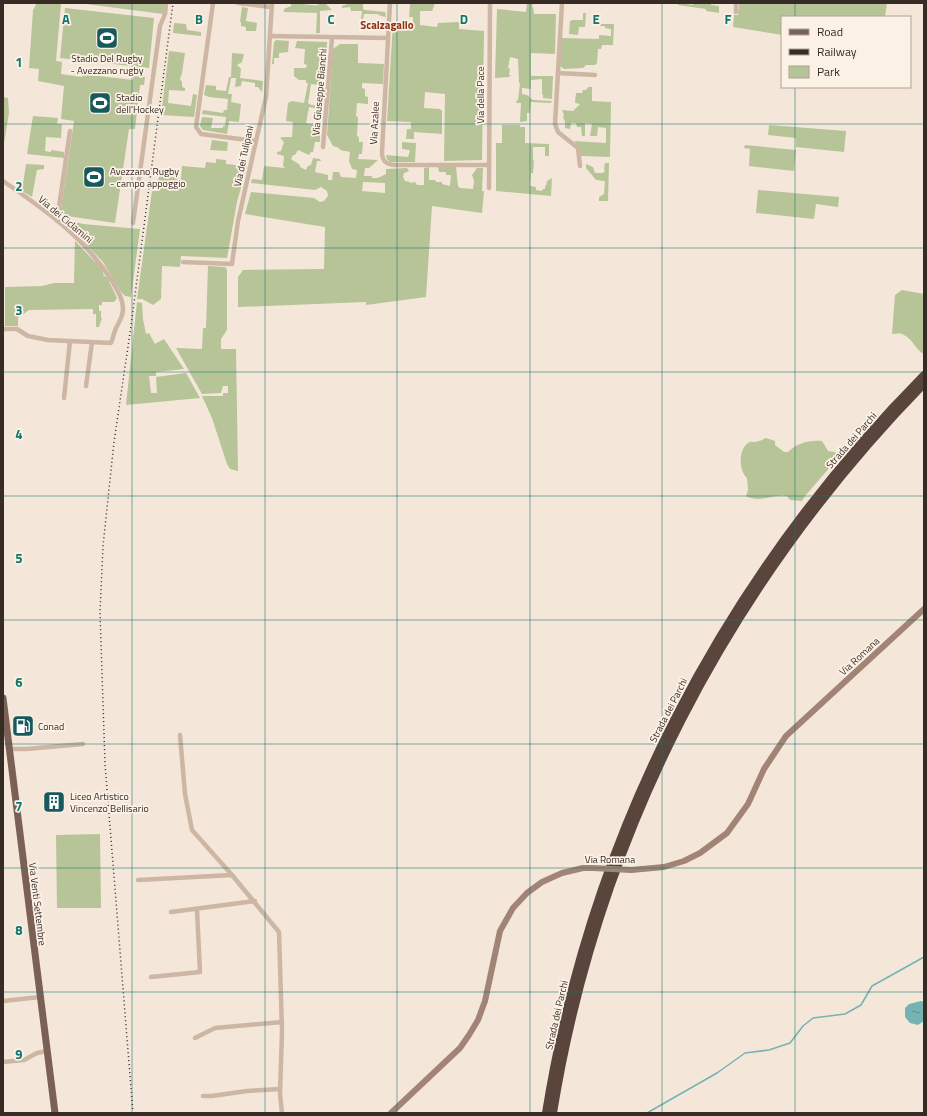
<svg xmlns="http://www.w3.org/2000/svg" width="927" height="1116" font-family="'Titillium Web',sans-serif">
  <style>
    .green { fill: #b6c497; fill-rule: evenodd }
    .water { fill: url(#water-ripples) }
    .lines { fill: none; stroke-linecap: round; stroke-linejoin: round }
    .stream { stroke: #75b2b4; stroke-width: 1.5 }
    .street { stroke: #cdb6a3; stroke-width: 4.5 }
    .secondary { stroke: #a18475; stroke-width: 6 }
    .primary { stroke: #7b6155; stroke-width: 7 }
    .highway { stroke: #59453c; stroke-width: 8 }
    .rail { stroke: #372b26; stroke-width: 1.5; stroke-dasharray: 1 3; stroke-linecap: butt }
    .secondary-bridge { stroke: #a18475; stroke-width: 6 }
    .grid { fill: none; stroke: #0f766e; stroke-width: 1; stroke-opacity: 0.55 }
    .labels { text-anchor: middle; stroke-width: 3.5; stroke-linejoin: round; paint-order: stroke }
    .poi-label { font-size: 10px; fill: #372b26; stroke: #fbf1e5; text-anchor: start }
    .street-label { font-size: 10px; fill: #372b26; stroke: #fbf1e5 }
    .neighbourhood-label { font-size: 11px; font-weight: bold; fill: #8e3217; stroke: #fbf1e5 }
    .grid-label { font-size: 13px; text-anchor: middle; font-weight: bold; fill: #0f766e; stroke: #fbf1e5; stroke-width: 3.5; stroke-linejoin: round; paint-order: stroke }
  </style>
  <defs>
    <pattern id="water-ripples" width="26" height="14" patternUnits="userSpaceOnUse"><rect width="26" height="14" fill="#75b2b4"/><path d="M2 4q2-2 4 0t4 0M15 11q2-2 4 0t4 0" fill="none" stroke="#619192"/></pattern>
  </defs>
  <rect width="100%" height="100%" fill="#f4e7d9"/>
  <g class="green">
    <polygon points="37,3 61,3 56,61 62,62 61,74 82,77 82,74 133,80 133,76 145,77 144,85 140,85 135,129 129,129 115,223 60,215 74,121 61,119 64,86 38,81 39,69 29,68 33,10"/>
    <polygon points="78,3 164,3 163,14"/>
    <path d="M 291,3 C 299,3 309,6 318,5 L 320,3 L 325,3 L 332,10 L 320,11 L 320,33 L 316,33 L 317,13 L 284,12 L 284,9 L 291,6 Z"/>
    <polygon points="350,3 363,3 363,9 365,10 385,12 386,17 381,16 377,14 364,14 363,19 361,19 362,11 351,11 350,7 342,8 342,6"/>
    <polygon points="394,3 435,3 432,11 420,11 420,25 437,27 438,23 459,22 459,29 484,31 482,160 444,161 445,94 425,92 424,108 440,109 442,111 442,134 414,132 414,139 406,139 407,129 411,129 411,122 387,121 393,23 413,24 413,17 409,17 410,4"/>
    <polygon points="527,3 533,3 532,7 533,7 534,14 556,14 555,54 531,53 531,76 553,76 552,99 543,98 543,95 542,94 542,79 531,80 531,89 522,88 522,94 527,95 533,100 552,101 551,103 531,102 530,113 527,113 527,121 520,122 521,103 516,103 517,100 518,100 520,83 519,83 518,59 510,57 508,68 510,69 509,75 511,75 509,77 495,78 497,9 526,12"/>
    <polygon points="678,3 693,5 694,3 711,3 711,5 719,6 719,13 706,11 706,9 678,5"/>
    <polygon points="739,3 887,3 885,17 782,17 782,35 733,27 734,15 738,15"/>
    <polygon points="242,7 248,8 246,21 257,23 256,31 246,31 246,27 241,26 241,22 240,22"/>
    <polygon points="65,8 154,18 149,68 60,58"/>
    <polygon points="583,13 586,13 585,27 579,27 578,35 569,34 570,21 573,20 583,20"/>
    <polygon points="174,23 186,24 187,30 201,32 201,36 173,33"/>
    <polygon points="600,24 614,24 613,45 602,45 601,49 598,49 597,63 595,65 586,65 583,68 564,69 560,66 562,38 599,39 599,35 611,36 611,29 605,28 605,26 600,26"/>
    <polygon points="276,40 289,41 288,52 279,53 279,58 274,58 274,64 272,64 274,42"/>
    <path d="M 297,41 L 327,42 L 324,77 L 321,77 L 320,85 L 311,84 L 308,103 L 311,105 L 322,106 L 322,110 L 309,107 L 306,123 L 320,126 L 320,142 L 315,142 L 313,152 L 311,152 L 309,155 L 298,150 L 295,155 L 293,155 L 291,159 L 300,165 L 300,167 L 306,170 L 308,166 L 311,165 L 313,158 L 320,159 L 321,161 L 317,161 L 315,172 L 328,175 L 328,180 L 332,180 L 333,172 L 339,172 L 341,177 L 356,178 L 357,170 L 352,169 L 349,161 L 350,152 L 340,150 L 339,148 L 333,146 L 327,135 L 333,49 L 340,44 L 358,44 L 358,63 L 384,64 L 383,84 L 362,83 L 362,88 L 365,89 L 365,96 L 368,97 L 368,104 L 357,103 L 356,116 L 358,117 L 357,136 L 359,137 L 359,142 L 363,142 L 362,154 L 359,154 L 358,159 L 378,160 L 369,168 L 365,168 L 364,176 L 372,176 L 372,178 L 378,178 L 386,174 L 386,169 L 407,168 L 409,171 L 404,173 L 403,177 L 405,181 L 410,182 L 411,183 L 415,182 L 417,185 L 424,185 L 424,168 L 429,167 L 429,180 L 435,180 L 436,182 L 442,182 L 442,184 L 450,186 L 451,175 L 446,175 L 446,172 L 439,172 L 438,167 L 456,167 L 458,186 L 460,188 L 473,189 L 474,181 L 472,175 L 477,168 L 483,168 L 482,191 L 484,191 L 482,213 L 432,206 L 426,297 L 366,305 L 366,302 L 238,307 L 238,277 L 243,270 L 324,269 L 325,227 L 245,214 L 251,192 L 314,198 L 320,202 L 324,201 L 328,196 L 327,191 L 321,187 L 315,190 L 251,183 L 252,179 L 262,180 L 264,166 L 285,168 L 283,166 L 284,156 L 277,154 L 277,152 L 281,151 L 284,142 L 280,138 L 283,137 L 292,137 L 293,122 L 286,121 L 288,103 L 292,101 L 304,103 L 308,83 L 306,83 L 306,80 L 299,80 L 294,76 L 294,68 L 306,68 L 307,65 L 304,64 L 305,49 L 295,48 ZM 363,182 L 385,183 L 385,193 L 362,191 Z"/>
    <polygon points="169,51 185,53 182,73 180,79 182,82 182,87 185,88 185,91 169,90 168,103 191,106 193,94 197,95 194,117 161,115"/>
    <polygon points="232,53 244,54 242,62 237,65 241,69 240,78 263,81 262,92 258,87 255,87 255,83 242,81 241,86 235,87 236,78 231,78 228,94 232,94 231,102 241,104 239,122 229,121 227,134 203,130 200,126 202,117 213,118 211,128 223,128 223,126 225,126 226,117 202,114 203,110 223,113 224,110 227,110 228,99 209,97 204,95 206,85 216,86 216,90 226,91 229,77 231,77"/>
    <polygon points="588,87 592,87 592,101 611,102 610,157 581,156 579,147 574,141 606,143 606,128 598,127 597,136 590,136 592,124 585,123 585,136 582,136 581,127 577,127 576,123 571,123 570,129 565,128 565,122 563,117 564,115 562,110 573,111 580,104 575,103 576,93 582,93 583,90 586,90"/>
    <polygon points="3,97 8,98 9,113 3,149"/>
    <polygon points="33,116 58,118 57,124 62,124 61,138 46,137 45,151 51,152 51,150 64,152 64,158 27,154"/>
    <polygon points="502,125 520,125 520,127 525,127 525,143 549,144 549,156 545,156 545,147 533,147 533,160 534,161 533,173 531,173 530,186 536,187 536,190 542,191 543,189 545,189 545,186 546,186 547,181 552,178 551,196 496,191 496,143 502,143"/>
    <polygon points="769,125 846,131 844,152 796,147 796,138 768,135"/>
    <polygon points="212,140 228,142 227,151 210,150"/>
    <polygon points="402,142 416,143 415,162 390,162 387,159 386,155 408,157 410,150 402,149"/>
    <polygon points="745,145 796,150 794,171 749,166 750,149 744,148"/>
    <polygon points="216,159 226,160 226,164 247,166 237,202 227,258 181,256 180,267 162,266 161,299 153,305 142,299 137,299 152,191 157,191 159,176 181,178 182,166 205,168 206,162 216,163"/>
    <polygon points="605,163 609,163 608,201 599,201 599,197 604,194 605,181 596,180 586,168 586,164 593,167 595,173 603,173 605,171 604,169"/>
    <polygon points="26,164 44,165 44,169 37,170 32,197 22,191"/>
    <polygon points="758,190 839,197 838,207 816,204 814,219 756,213"/>
    <polygon points="62,219 83,224 140,229 131,297 125,296 121,292 103,262"/>
    <polygon points="75,241 95,262 96,261 102,269 104,276 107,277 117,298 114,302 102,302 102,305 99,305 99,311 101,311 101,318 102,318 99,327 96,327 96,314 93,314 93,309 29,310 18,318 18,326 5,326 5,287 42,286 54,283 74,283"/>
    <polygon points="208,266 225,267 227,270 227,330 221,339 221,349 236,349 238,471 230,469 227,464 212,418 202,396 223,396 223,393 228,393 228,386 223,386 221,393 202,394 176,348 202,349 203,328 206,328"/>
    <path d="M 902,290 L 924,294 L 924,354 C 916,351 913,338 902,334 C 899,333 895,334 892,334 L 895,295 Z"/>
    <polygon points="137,302 142,303 143,319 146,334 149,333 155,344 164,339 184,369 156,372 156,376 149,376 151,393 157,393 156,377 186,373 200,398 126,405"/>
    <path d="M 766,438 L 775,441 L 775,445 L 784,452 L 788,452 C 798,443 808,440 822,441 L 828,451 L 835,452 L 837,455 L 833,460 L 831,466 L 805,496 L 802,501 L 790,500 L 787,496 C 774,493 761,504 746,496 L 748,490 L 747,478 C 739,471 738,450 748,443 C 751,441 751,442 754,442 C 758,442 762,440 766,438 Z"/>
    <polygon points="100,834 101,908 57,908 56,835"/>
  </g>
  <polygon class="water" points="921,1001 924,1002 924,1021 918,1025 910,1023 905,1017 905,1008 909,1004"/>
  <g class="lines">
    <polyline class="stream" points="647,1113 717,1073 745,1053 769,1050 790,1043 803,1026 813,1018 845,1014 861,1005 872,986 924,957"/>
    <g class="street">
      <polyline points="213,3 196,127 201,134 255,141"/>
      <polyline points="238,3 271,7"/>
      <path d="M 390,3 L 382,152 C 382,161 386,164 394,165 L 488,165"/>
      <polyline points="562,3 555,124 558,132 578,148 580,166"/>
      <polyline points="736,12 736,3"/>
      <polyline points="270,36 388,38"/>
      <polyline points="558,73 595,75"/>
      <polyline points="323,147 332,38"/>
      <path d="M 3,181 C 44,209 85,238 112,281 C 117,290 123,298 123,309 C 123,317 119,322 116,328 C 114,333 113,338 111,343 L 48,340 L 28,336 L 17,329 L 3,329"/>
      <polyline points="489,188 490,3"/>
      <polyline points="57,221 70,131"/>
      <polyline points="133,223 160,26 165,14 166,3"/>
      <polyline points="183,262 232,264 238,221 266,97 272,3"/>
      <polyline points="86,386 92,342"/>
      <polyline points="64,398 70,341"/>
      <polyline points="180,735 185,794 192,830 232,875 279,932 282,1031 280,1094 282,1113"/>
      <polyline points="9,749 27,749 83,744"/>
      <polyline points="138,880 232,875"/>
      <polyline points="171,912 255,901"/>
      <polyline points="151,977 200,972 197,910"/>
      <polyline points="3,1001 40,997"/>
      <polyline points="195,1038 215,1028 282,1022"/>
      <polyline points="3,1062 24,1060 37,1053 47,1051"/>
      <polyline points="203,1096 212,1096 247,1091 280,1089"/>
    </g>
    <g class="secondary">
      <polyline points="631,870 664,867 684,861 700,853 727,833 748,804 764,769 786,736 924,609"/>
      <polyline points="391,1113 460,1048 469,1035 478,1020 485,1001 500,931 513,908 527,893 542,882 562,873 583,868 593,868"/>
    </g>
    <polyline class="primary" points="3,698 55,1113"/>
    <g class="highway">
      <path d="M 546,1113 C 591,832 724,577 924,375"/>
      <path d="M 553,1113 C 598,835 728,585 924,384"/>
    </g>
    <polyline class="rail" points="133,1113 105,764 100,612 103,546 114,442 131,326 173,3"/>
    <polyline class="secondary-bridge" points="593,868 631,870"/>
  </g>
  <path class="grid" d="M 132,3 L 132,1113M 265,3 L 265,1113M 397,3 L 397,1113M 530,3 L 530,1113M 662,3 L 662,1113M 795,3 L 795,17M 795,87 L 795,1113M 3,124 L 924,124M 3,248 L 924,248M 3,372 L 924,372M 3,496 L 924,496M 3,620 L 924,620M 3,744 L 924,744M 3,868 L 924,868M 3,992 L 924,992"/>
  <defs>
    <g id="stadium-square" transform="scale(1.15)"><rect x="-9" y="-9" width="18" height="18" rx="4" fill="#17595d" stroke="#fbf1e5"/><path d="M0-5a6.5 5 0 1 0 0 10a6.5 5 0 1 0 0-10ZM-3.5-1.8h7v3.6h-7Z" fill="#fff"/></g>
    <g id="fuel-square" transform="scale(1.15)"><rect x="-9" y="-9" width="18" height="18" rx="4" fill="#17595d" stroke="#fbf1e5"/><path d="M-5.5-6h7V0h2V4h1.3V-2.5L3-4.5l.8-.8L6-3V5H2.5V1h-1V6h-7ZM-4.2-4.7v3.2H.2V-4.7Z" fill="#fff"/></g>
    <g id="building-square" transform="scale(1.15)"><rect x="-9" y="-9" width="18" height="18" rx="4" fill="#17595d" stroke="#fbf1e5"/><path d="M-4-6H4V6H1V3H-1V6H-4ZM-2.5-4.3h1.7v1.8h-1.7ZM.8-4.3h1.7v1.8H.8ZM-2.5-1h1.7V.8h-1.7ZM.8-1h1.7V.8H.8Z" fill="#fff"/></g>
  </defs>
  <g fill-rule="evenodd">
    <use href="#stadium-square" x="107" y="38"/>
    <use href="#stadium-square" x="100" y="103"/>
    <use href="#stadium-square" x="94" y="177"/>
    <use href="#fuel-square" x="23" y="726"/>
    <use href="#building-square" x="54" y="802"/>
  </g>
  <g class="labels">
    <g class="poi-label">
      <text x="107" y="62" text-anchor="middle">Stadio Del Rugby<tspan x="107" dy="12">- Avezzano rugby</tspan></text>
      <text x="116" y="101">Stadio<tspan x="116" dy="12">dell'Hockey</tspan></text>
      <text x="110" y="175">Avezzano Rugby<tspan x="110" dy="12">- campo appoggio</tspan></text>
      <text x="38" y="730">Conad</text>
      <text x="70" y="800">Liceo Artistico<tspan x="70" dy="12">Vincenzo Bellisario</tspan></text>
    </g>
    <g class="street-label">
      <text transform="translate(319 92) rotate(-85)" y="4">Via Giuseppe Bianchi</text>
      <text transform="translate(480 95) rotate(-90)" y="4">Via della Pace</text>
      <text transform="translate(374 123) rotate(-87)" y="4">Via Azalee</text>
      <text transform="translate(243 156) rotate(-78)" y="4">Via dei Tulipani</text>
      <text transform="translate(66 219) rotate(40)" y="4">Via dei Ciclamini</text>
      <text transform="translate(851 440) rotate(-49)" y="4">Strada dei Parchi</text>
      <text transform="translate(859 656) rotate(-43)" y="4">Via Romana</text>
      <text transform="translate(668 710) rotate(-63)" y="4">Strada dei Parchi</text>
      <text x="610" y="863">Via Romana</text>
      <text transform="translate(38 904) rotate(83)" y="4">Via Venti Settembre</text>
      <text transform="translate(556 1015) rotate(-77)" y="4">Strada dei Parchi</text>
    </g>
    <g class="neighbourhood-label">
      <text x="387" y="29">Scalzagallo</text>
    </g>
  </g>
  <g class="grid-label">
    <text x="66" y="24">A</text>
    <text x="199" y="24">B</text>
    <text x="331" y="24">C</text>
    <text x="464" y="24">D</text>
    <text x="596" y="24">E</text>
    <text x="728" y="24">F</text>
    <text x="19" y="67">1</text>
    <text x="19" y="191">2</text>
    <text x="19" y="315">3</text>
    <text x="19" y="439">4</text>
    <text x="19" y="563">5</text>
    <text x="19" y="687">6</text>
    <text x="19" y="811">7</text>
    <text x="19" y="935">8</text>
    <text x="19" y="1059">9</text>
  </g>
  <rect width="927" height="1116" fill="none" stroke="#372b26" stroke-width="8"/>
  <rect x="781" y="16" width="130" height="72" fill="#fbf1e5" stroke="#ada299"/>
  <rect x="789" y="29" width="20" height="6" fill="#7b6155" stroke="#ada299"/>
  <text x="817" y="36" font-size="12" fill="#372b26">Road</text>
  <rect x="789" y="49" width="20" height="6" fill="#372b26" stroke="#ada299"/>
  <text x="817" y="56" font-size="12" fill="#372b26">Railway</text>
  <rect x="789" y="66" width="20" height="12" fill="#b6c497" stroke="#ada299"/>
  <text x="817" y="76" font-size="12" fill="#372b26">Park</text>
</svg>
